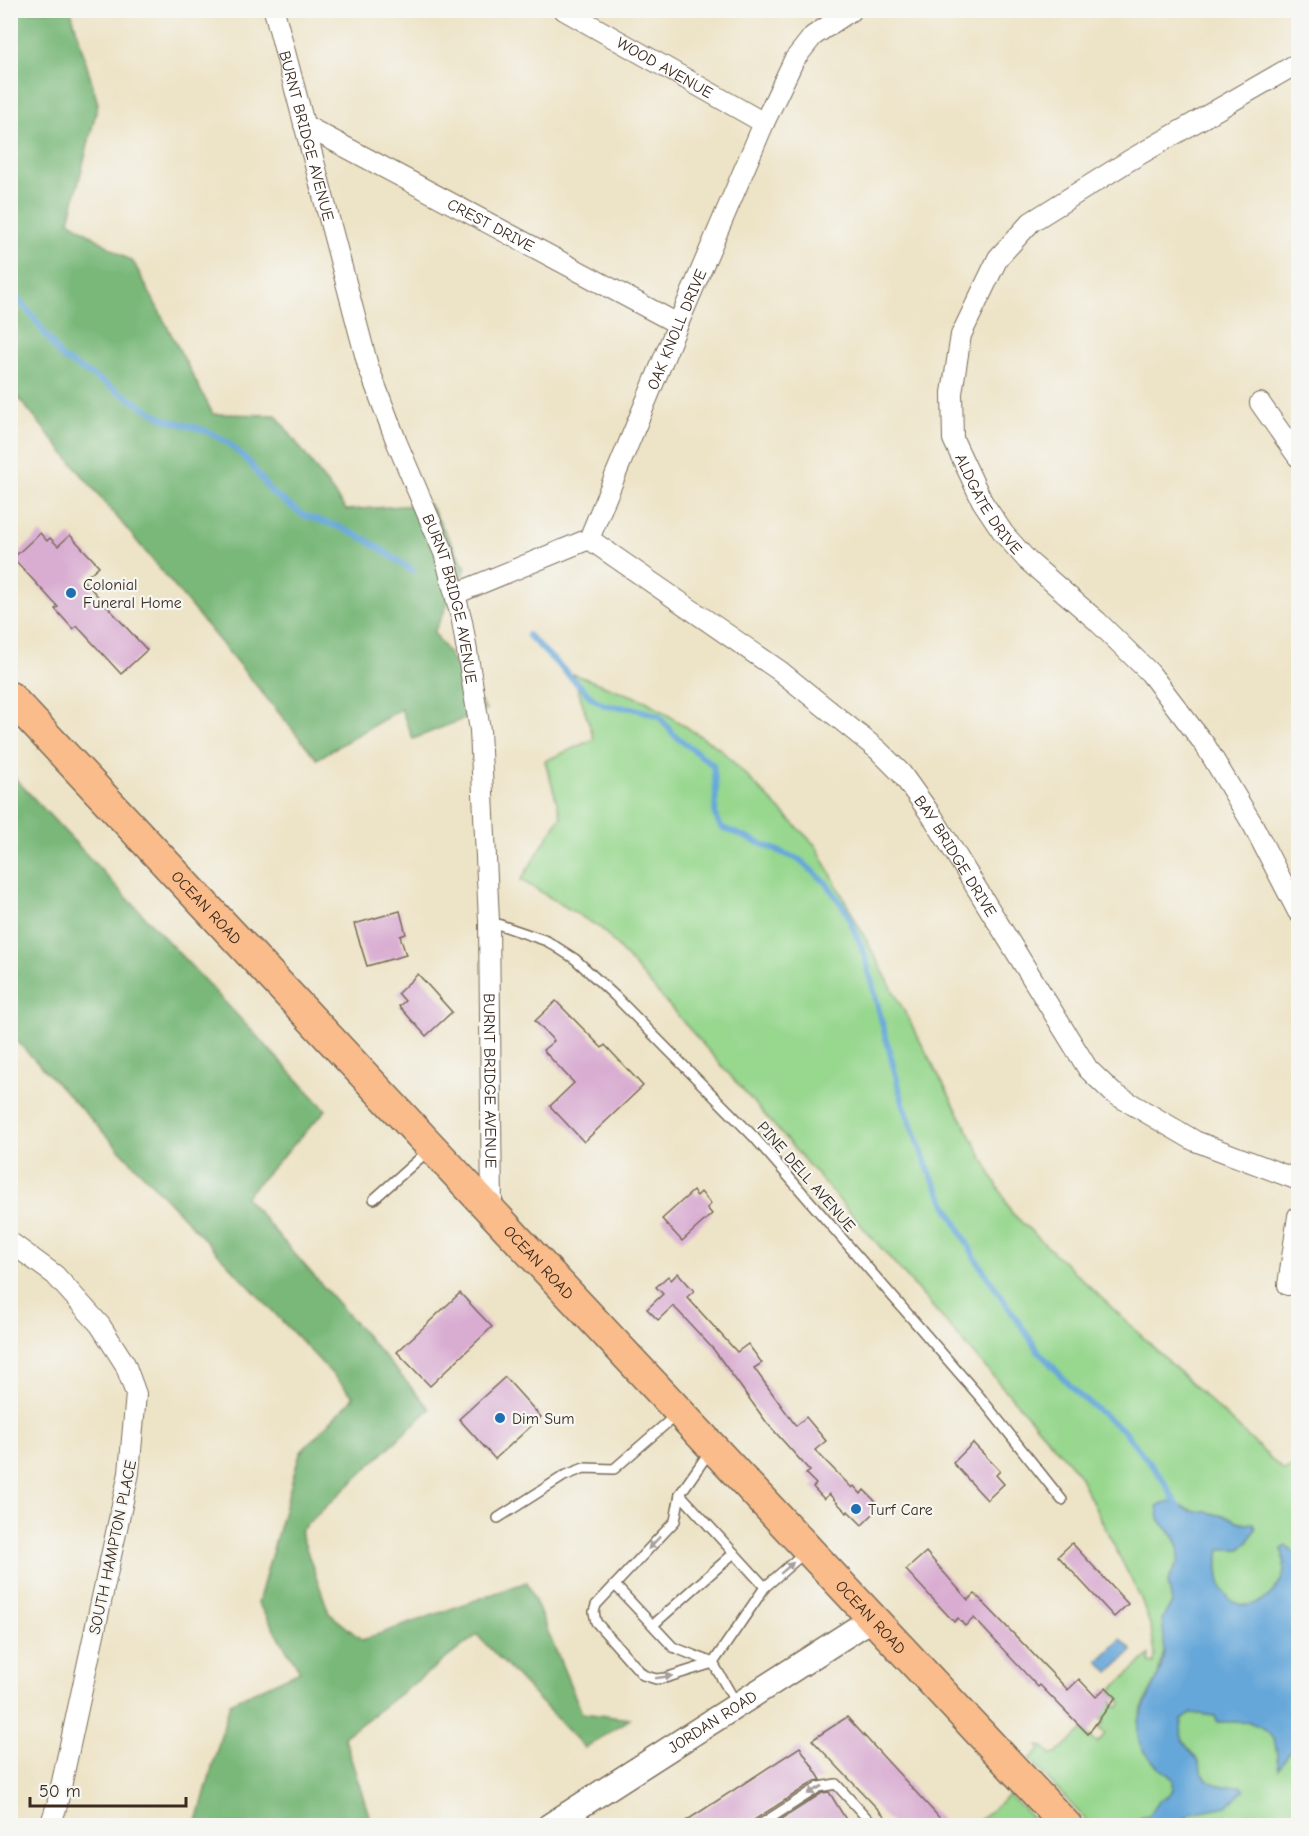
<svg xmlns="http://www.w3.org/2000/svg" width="1309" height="1836" font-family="'Comic Neue',sans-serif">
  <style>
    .green { fill: #97d78e; stroke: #698056; stroke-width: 1.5 }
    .forest { fill: #79b879; stroke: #5a714c; stroke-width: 1.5 }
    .water { fill: #66a7d9; stroke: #50687c; stroke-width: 1.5 }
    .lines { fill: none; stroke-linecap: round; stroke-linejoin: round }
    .stream { stroke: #66a7d9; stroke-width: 6 }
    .building { fill: #d9add2 }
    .service-casing { stroke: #796b59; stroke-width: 12 }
    .minor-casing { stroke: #796b59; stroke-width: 22 }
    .tertiary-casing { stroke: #796b59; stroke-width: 27 }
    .primary-casing { stroke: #796b59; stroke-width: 33 }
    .service { stroke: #fff; stroke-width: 9 }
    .minor { stroke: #fff; stroke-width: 20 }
    .tertiary { stroke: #fff; stroke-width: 24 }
    .primary { stroke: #f9bc8a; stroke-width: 30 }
    .oneway { fill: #a79f9a }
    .poi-dot { fill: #1f6fb2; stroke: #f6f6f2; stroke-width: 2 }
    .labels { text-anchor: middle; stroke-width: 4.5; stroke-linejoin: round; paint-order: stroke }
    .street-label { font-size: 16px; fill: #3b2a1e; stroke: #f6f6f2 }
    .poi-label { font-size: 16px; fill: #3b2a1e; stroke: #f6f6f2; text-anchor: start }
  </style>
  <rect width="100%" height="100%" fill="#f6f6f2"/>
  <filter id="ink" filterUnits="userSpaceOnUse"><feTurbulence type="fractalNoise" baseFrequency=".0167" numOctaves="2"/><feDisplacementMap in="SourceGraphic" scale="12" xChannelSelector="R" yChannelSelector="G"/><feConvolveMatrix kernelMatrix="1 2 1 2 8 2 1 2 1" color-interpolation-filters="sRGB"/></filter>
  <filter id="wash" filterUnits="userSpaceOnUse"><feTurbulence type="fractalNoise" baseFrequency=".008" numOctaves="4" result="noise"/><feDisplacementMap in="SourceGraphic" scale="24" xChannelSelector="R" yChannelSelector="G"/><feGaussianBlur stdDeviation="1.35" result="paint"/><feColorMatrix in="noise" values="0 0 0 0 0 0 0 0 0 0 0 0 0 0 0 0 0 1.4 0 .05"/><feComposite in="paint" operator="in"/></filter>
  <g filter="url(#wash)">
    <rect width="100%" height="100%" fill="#ede3c6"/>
    <g class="green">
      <path d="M 573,674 L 646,701 L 719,748 L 816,846 L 1012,1213 L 1284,1471 L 1298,1464 L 1298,1555 L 1286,1546 L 1282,1549 C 1283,1556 1285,1566 1284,1572 C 1273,1610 1223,1622 1218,1572 C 1217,1563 1217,1557 1221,1549 L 1240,1549 L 1249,1541 L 1255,1529 C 1246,1525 1237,1520 1227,1517 C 1211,1512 1194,1513 1179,1505 L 1159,1519 L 1175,1538 L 1179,1548 L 1178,1562 L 1168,1581 L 1172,1603 L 1162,1619 L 1166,1640 L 1162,1659 L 1157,1679 L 1142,1708 L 1138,1737 L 1173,1779 C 1175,1797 1168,1793 1158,1802 C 1154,1806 1153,1812 1149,1815 C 1142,1819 1137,1817 1132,1825 L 1090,1825 L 1030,1759 L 1040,1749 L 1038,1746 L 1044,1747 L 1051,1754 L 1056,1754 L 1083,1730 L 1097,1743 L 1105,1734 L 1099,1728 L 1104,1722 L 1095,1713 L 1113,1702 L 1118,1707 L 1122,1703 L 1110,1691 L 1149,1655 L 1149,1663 L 1154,1664 L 1155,1654 L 1151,1628 L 1142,1601 L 1077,1472 L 602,929 L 521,880 L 561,816 L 545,761 L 594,739 Z"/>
      <path d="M 1192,1713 L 1215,1716 L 1218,1722 C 1239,1721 1262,1718 1274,1740 C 1278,1749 1276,1759 1279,1768 L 1298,1738 L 1298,1825 L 1178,1826 L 1191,1813 L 1208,1809 L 1241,1786 C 1229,1787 1215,1787 1206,1778 C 1201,1773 1199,1763 1195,1757 C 1183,1741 1179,1741 1182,1720 Z"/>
      <polygon points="1009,1795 1040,1825 993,1825 980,1820"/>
    </g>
    <g class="forest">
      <polygon points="10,11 71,11 98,104 69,221 134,263 213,414 276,415 346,510 429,504 466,568 434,632 486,710 413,739 401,709 317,759 11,389"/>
      <polygon points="10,773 326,1110 245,1197 430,1409 300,1531 329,1613 362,1640 527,1582 582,1713 630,1719 585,1748 477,1635 344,1737 372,1825 196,1825 230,1703 300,1671 258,1603 300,1453 354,1397 11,1035"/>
    </g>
    <g class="water">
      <path d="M 1169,1501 L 1191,1511 L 1207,1512 L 1231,1518 L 1245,1524 L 1253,1523 L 1255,1528 L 1249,1541 L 1240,1549 L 1221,1549 C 1217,1557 1217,1563 1218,1571 C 1223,1622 1273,1610 1284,1572 C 1285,1565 1283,1556 1282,1549 L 1286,1546 L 1298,1555 L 1298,1738 L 1279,1769 C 1276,1760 1278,1749 1274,1741 C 1262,1718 1239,1722 1218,1722 L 1215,1716 L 1192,1713 L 1182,1720 C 1179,1741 1183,1741 1195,1757 C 1199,1762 1200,1768 1203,1774 C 1210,1787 1228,1787 1241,1786 L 1245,1789 L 1227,1806 L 1191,1813 L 1178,1825 L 1133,1825 C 1137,1817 1142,1819 1149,1815 C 1153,1812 1154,1806 1158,1802 C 1168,1793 1175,1797 1173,1779 C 1163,1770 1150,1762 1143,1750 C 1128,1726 1148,1701 1157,1679 C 1166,1657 1165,1642 1162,1619 L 1172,1603 L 1168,1581 L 1178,1562 L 1179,1548 L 1175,1538 L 1159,1519 L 1157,1507 Z"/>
      <polygon points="1121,1639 1132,1651 1109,1673 1098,1661"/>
    </g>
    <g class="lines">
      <g class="stream">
        <polyline points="10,289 35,319 61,357 164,419 204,430 227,442 249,462 271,492 303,515 339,527 367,540 413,571"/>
        <polyline points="528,635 592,698 606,706 632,708 659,716 674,735 713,765 716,789 715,815 721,827 800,860 827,884 847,912 864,953 903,1103 930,1174 975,1258 1039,1352 1079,1395 1125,1432 1161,1477 1181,1511"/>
      </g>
    </g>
    <g id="blocks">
      <g class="building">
        <polygon points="40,533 47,541 50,538 58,546 70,535 99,566 83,580 147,650 121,674 77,626 73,629 55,609 58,607 13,558"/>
        <polygon points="400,911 406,934 400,936 406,955 367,966 354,924"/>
        <polygon points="418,974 452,1012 426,1036 399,1006 405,1001 398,993"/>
        <polygon points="556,1001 602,1048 605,1045 643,1086 584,1142 550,1106 574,1083 543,1050 554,1041 535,1021"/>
        <polygon points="693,1191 697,1196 701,1192 711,1204 707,1208 712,1214 682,1241 662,1219"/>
        <polygon points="678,1273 694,1291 687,1297 737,1352 748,1344 762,1363 754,1368 796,1426 806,1417 826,1441 815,1450 852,1488 854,1486 861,1494 864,1490 876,1502 872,1506 877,1510 862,1525 848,1511 847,1513 829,1494 824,1499 813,1487 816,1484 806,1474 810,1471 767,1423 714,1350 679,1312 673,1306 658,1320 647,1309 663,1294 656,1287 668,1276 671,1280"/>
        <polygon points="460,1293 492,1327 430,1386 397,1352"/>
        <polygon points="505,1377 541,1417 495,1459 459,1419"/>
        <polygon points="973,1443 1000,1471 996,1475 1004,1484 987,1500 953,1463"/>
        <polygon points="1072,1543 1128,1604 1114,1617 1058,1556"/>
        <polygon points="926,1552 968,1600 975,1594 1068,1690 1079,1679 1096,1697 1106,1687 1116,1697 1088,1734 1040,1685 1038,1687 974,1618 965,1626 958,1618 954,1622 906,1570"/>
        <polygon points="847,1717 947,1826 894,1826 812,1740"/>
        <polygon points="800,1747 821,1780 815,1781 754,1820 751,1826 678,1826"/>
        <polygon points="829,1792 850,1826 771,1826 822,1793"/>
      </g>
    </g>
  </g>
  <g filter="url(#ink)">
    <use href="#blocks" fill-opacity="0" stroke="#796b59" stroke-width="1.5"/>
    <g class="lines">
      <g class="service-casing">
        <g id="service">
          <polyline points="489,921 547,941 575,959 615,996 754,1137 980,1397 1062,1500"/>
          <polyline points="374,1199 428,1151"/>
          <polyline points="710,1451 680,1494 675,1521 596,1605 594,1612 596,1622 643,1675 656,1679 665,1678 713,1663 765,1587 805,1552"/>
          <polyline points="680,1494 765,1587"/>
          <polyline points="498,1518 564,1476 584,1468 614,1469 676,1415"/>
          <polyline points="615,1585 673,1647 713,1663 736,1703"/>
          <polyline points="653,1625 734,1553"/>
          <polyline points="758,1826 819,1787 836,1784 874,1826"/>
        </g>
      </g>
      <g class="minor-casing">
        <g id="minor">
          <path id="s1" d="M 274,10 L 368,366 L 397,443 L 444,553 L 462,621 L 480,730 L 489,921 L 492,1211"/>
          <path id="s2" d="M 564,10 L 764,123"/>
          <path id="s3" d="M 1298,63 L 1130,160 L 1031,222 L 998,258 L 961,335 L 952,393 L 953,439 L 982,501 L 1004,534 L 1027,560 L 1097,621 L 1150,673 L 1205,745 L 1253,825 L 1298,912"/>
          <path id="s4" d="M 304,125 L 678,324"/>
          <polyline points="1260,403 1298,457"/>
          <path id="s5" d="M 589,539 L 780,671 L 878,750 L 901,773 L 934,819 L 1088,1069 L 1113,1093 L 1195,1141 L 1298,1180"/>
          <path id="s6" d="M 455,594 L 589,539 L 678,324 L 764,123 L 794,60 L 813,36 L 852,10"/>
          <polyline points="10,1242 55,1275 100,1325 125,1364 136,1394 129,1473 57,1805 50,1826"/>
          <polyline points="1288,1285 1298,1216"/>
        </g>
      </g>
      <g class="tertiary-casing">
        <g id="tertiary">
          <path id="s7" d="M 549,1826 L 873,1618"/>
        </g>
      </g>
      <g class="primary-casing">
        <g id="primary">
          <path id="s8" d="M 10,697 L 1067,1826"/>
        </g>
      </g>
      <use href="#service" class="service"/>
      <use href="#minor" class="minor"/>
      <use href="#tertiary" class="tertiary"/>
      <use href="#primary" class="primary"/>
    </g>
    <defs><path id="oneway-solid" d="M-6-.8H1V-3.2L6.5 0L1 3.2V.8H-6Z" transform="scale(1.5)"/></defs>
    <g class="oneway">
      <use href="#oneway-solid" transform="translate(654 1543) rotate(133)"/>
      <use href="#oneway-solid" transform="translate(787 1568) rotate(-41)"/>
      <use href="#oneway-solid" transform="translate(664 1677) rotate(-8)"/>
      <use href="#oneway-solid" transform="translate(815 1790) rotate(151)"/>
    </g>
  </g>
  <g class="poi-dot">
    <circle cx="71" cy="593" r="6"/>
    <circle cx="500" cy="1418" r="6"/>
    <circle cx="856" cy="1509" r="6"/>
  </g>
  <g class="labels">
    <g class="street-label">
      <text dy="6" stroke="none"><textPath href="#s2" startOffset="116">WOOD AVENUE</textPath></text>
      <text dy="6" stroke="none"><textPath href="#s1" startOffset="130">BURNT BRIDGE AVENUE</textPath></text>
      <text dy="6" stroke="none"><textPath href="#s4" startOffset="212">CREST DRIVE</textPath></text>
      <text dy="6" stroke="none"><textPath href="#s6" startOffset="372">OAK KNOLL DRIVE</textPath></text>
      <text dy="6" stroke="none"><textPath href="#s3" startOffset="624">ALDGATE DRIVE</textPath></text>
      <text dy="6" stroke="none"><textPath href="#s1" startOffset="616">BURNT BRIDGE AVENUE</textPath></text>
      <text dy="6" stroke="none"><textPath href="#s5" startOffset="490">BAY BRIDGE DRIVE</textPath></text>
      <text dy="6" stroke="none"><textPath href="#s8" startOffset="288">OCEAN ROAD</textPath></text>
      <text dy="6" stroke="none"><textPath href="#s1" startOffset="1102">BURNT BRIDGE AVENUE</textPath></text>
      <text transform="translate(807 1176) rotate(49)" y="6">PINE DELL AVENUE</text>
      <text dy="6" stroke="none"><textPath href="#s8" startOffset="774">OCEAN ROAD</textPath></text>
      <text transform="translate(112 1547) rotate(-78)" y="6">SOUTH HAMPTON PLACE</text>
      <text dy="6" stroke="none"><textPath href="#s8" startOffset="1260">OCEAN ROAD</textPath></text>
      <text dy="6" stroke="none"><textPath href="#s7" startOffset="194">JORDAN ROAD</textPath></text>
    </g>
    <g class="poi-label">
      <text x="83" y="590">Colonial<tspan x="83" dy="18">Funeral Home</tspan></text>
      <text x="512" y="1424">Dim Sum</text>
      <text x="868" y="1515">Turf Care</text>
    </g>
  </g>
  <rect width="1309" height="1836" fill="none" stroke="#f6f6f2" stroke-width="36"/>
  <path d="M30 1797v9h156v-9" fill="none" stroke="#3b2a1e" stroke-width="3"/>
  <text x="39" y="1797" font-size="18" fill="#3b2a1e" stroke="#f6f6f2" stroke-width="4.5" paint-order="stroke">50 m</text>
</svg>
